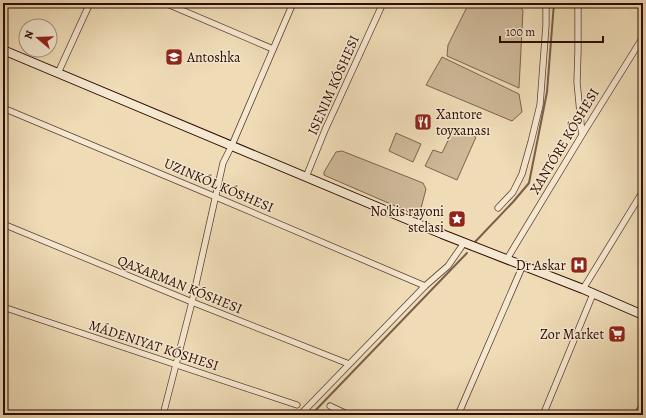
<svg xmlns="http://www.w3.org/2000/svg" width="646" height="418" font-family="Alegreya,serif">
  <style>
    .green { fill: #ceb898; stroke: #7d624d }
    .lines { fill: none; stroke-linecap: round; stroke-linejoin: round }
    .stream { stroke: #795e49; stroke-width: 2 }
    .street-casing { stroke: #5d3f2f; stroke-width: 7 }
    .secondary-casing { stroke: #2c0b02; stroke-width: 10 }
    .street { stroke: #f5e8d0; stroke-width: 5.5 }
    .secondary { stroke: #f5e8d0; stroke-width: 8 }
    .labels { text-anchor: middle; stroke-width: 3; stroke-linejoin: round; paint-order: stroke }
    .poi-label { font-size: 14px; fill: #2c0b02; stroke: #f5e8d0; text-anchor: end }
    .street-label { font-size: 14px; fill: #2c0b02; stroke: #f5e8d0 }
  </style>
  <rect width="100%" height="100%" fill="#efdcb7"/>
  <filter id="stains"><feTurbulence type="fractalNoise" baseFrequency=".005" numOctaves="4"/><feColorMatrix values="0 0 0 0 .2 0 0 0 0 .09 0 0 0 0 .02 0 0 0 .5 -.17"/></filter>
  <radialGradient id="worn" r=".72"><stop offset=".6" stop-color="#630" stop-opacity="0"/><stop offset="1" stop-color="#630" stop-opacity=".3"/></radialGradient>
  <g class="green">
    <polygon points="469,3 512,3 518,5 523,10 519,88 447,56 448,45"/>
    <polygon points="442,57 519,94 522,112 512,121 426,85"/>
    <polygon points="454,128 476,137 457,180 425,166 433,150 442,153"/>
    <polygon points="396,133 421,144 413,162 389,151"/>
    <polygon points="342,151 423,183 426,189 420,212 416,215 326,176 324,175 324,172 336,152"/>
  </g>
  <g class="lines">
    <g class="stream">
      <polyline points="474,243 513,202 529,183 547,92 554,3"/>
      <polyline points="311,415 467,253"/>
    </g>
    <g class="street-casing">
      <g id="street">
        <polyline points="165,3 273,49"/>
        <polyline points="578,3 578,51 577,82 582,134"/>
        <polyline points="58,73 90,3"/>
        <polyline points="3,108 216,197 425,286"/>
        <polyline points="306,177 325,130 383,3"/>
        <polyline points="498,208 513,192 522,174 531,142 540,105 546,25 546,3"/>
        <polyline points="3,224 192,302 349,364"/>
        <polyline points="507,259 582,135 643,37"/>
        <polyline points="583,289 643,191"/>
        <polyline points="3,307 297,405"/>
        <polyline points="330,406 349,415"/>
        <polyline points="3,415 4,415"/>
        <polyline points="163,415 192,302 223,163 232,145 293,3"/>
        <polyline points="300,415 425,286 448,266 464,243"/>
        <polyline points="458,415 523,265"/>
        <polyline points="543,415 593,294"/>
        <polyline points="637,415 643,404"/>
      </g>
    </g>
    <g class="secondary-casing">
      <polyline id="secondary" points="3,50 442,234 583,289 643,315"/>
    </g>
    <use href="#street" class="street"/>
    <use href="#secondary" class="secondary"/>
  </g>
  <defs>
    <g id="school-square" transform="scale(0.9)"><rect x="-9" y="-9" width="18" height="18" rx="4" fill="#8f2418" stroke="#f5e8d0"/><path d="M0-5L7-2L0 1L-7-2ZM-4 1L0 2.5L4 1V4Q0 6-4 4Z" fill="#fff"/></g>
    <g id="restaurant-square" transform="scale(0.9)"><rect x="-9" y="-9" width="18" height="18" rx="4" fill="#8f2418" stroke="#f5e8d0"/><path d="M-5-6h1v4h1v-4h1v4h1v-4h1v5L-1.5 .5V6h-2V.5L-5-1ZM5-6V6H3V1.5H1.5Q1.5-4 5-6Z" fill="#fff"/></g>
    <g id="sight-square" transform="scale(0.9)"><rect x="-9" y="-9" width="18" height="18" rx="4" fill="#8f2418" stroke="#f5e8d0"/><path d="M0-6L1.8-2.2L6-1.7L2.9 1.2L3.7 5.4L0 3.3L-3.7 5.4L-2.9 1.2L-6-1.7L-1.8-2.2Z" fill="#fff"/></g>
    <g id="hospital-square" transform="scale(0.9)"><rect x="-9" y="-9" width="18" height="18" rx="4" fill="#8f2418" stroke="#f5e8d0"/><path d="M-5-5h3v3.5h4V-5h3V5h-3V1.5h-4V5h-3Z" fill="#fff"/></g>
    <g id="supermarket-square" transform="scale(0.9)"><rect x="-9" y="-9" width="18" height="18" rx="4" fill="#8f2418" stroke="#f5e8d0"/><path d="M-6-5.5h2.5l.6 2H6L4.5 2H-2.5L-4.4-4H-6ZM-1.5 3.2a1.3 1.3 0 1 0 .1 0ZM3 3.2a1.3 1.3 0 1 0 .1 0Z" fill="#fff"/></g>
  </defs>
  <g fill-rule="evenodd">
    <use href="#school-square" x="174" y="57"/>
    <use href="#restaurant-square" x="423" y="122"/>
    <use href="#sight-square" x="457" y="219"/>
    <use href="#hospital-square" x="579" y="265"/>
    <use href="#supermarket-square" x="617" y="334"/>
  </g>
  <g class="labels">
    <g class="poi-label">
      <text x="187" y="62" text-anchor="start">Antoshka</text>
      <text x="436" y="119" text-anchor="start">Xantore<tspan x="436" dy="16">toyxanası</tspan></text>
      <text x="444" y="216">No'kis rayoni<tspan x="444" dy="16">stelasi</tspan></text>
      <text x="566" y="270">Dr Askar</text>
      <text x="604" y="339">Zor Market</text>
    </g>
    <g class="street-label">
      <text transform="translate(333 85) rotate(-66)" y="5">ISENIM KÓSHESI</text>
      <text transform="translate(564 141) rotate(-59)" y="5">XANTÓRE KÓSHESI</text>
      <text transform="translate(219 185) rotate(23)" y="5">UZINKÓL KÓSHESI</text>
      <text transform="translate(180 284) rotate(22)" y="5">QAXARMAN KÓSHESI</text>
      <text transform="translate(154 345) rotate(18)" y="5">MÁDENIYAT KÓSHESI</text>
    </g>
  </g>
  <rect width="646" height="418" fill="none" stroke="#efdcb7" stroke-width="16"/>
  <rect x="4" y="4" width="638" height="410" fill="none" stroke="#2c0b02" stroke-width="2"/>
  <rect x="8" y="8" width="630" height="402" fill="none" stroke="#2c0b02"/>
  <g transform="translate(38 38) rotate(289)"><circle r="19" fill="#f5e8d0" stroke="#a5907e"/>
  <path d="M0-3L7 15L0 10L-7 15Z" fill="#8f2418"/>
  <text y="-6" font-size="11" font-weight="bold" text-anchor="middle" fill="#2c0b02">N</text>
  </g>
  <path d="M500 36v6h103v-6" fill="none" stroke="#2c0b02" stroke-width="2"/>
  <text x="506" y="36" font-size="12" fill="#2c0b02" stroke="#f5e8d0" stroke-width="3" paint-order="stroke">100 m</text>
  <rect width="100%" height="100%" filter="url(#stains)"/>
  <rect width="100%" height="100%" fill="url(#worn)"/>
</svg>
